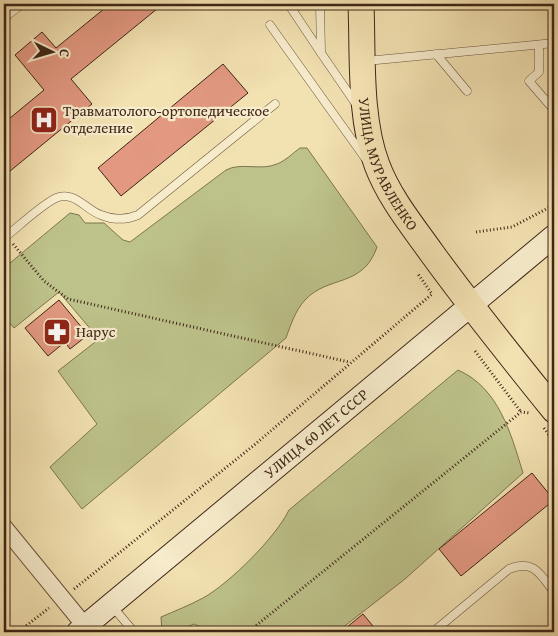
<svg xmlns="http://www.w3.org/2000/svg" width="558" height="636" font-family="'Gentium Book Plus',serif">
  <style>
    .green { fill: #bdc28a; stroke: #7e7450 }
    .building { fill: #e29881; stroke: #402617 }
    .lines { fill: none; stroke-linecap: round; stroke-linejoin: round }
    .lane-casing { stroke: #6c553e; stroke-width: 9 }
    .street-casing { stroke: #6c553e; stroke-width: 18 }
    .secondary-casing { stroke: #402617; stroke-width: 24 }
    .primary-casing { stroke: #402617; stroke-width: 27 }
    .path { stroke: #402617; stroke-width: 3; stroke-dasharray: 1 2.5; stroke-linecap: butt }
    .lane { stroke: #f7eccc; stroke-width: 8 }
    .street { stroke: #f7eccc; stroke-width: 16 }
    .secondary { stroke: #f7eccc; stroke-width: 22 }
    .primary { stroke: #f2e1b1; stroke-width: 25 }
    .labels { text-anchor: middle; stroke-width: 4.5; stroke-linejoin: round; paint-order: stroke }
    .poi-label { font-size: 15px; fill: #402617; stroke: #f7eccc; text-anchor: start }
    .street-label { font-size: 15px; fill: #402617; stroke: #f7eccc }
  </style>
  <rect width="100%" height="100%" fill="#f2e1b1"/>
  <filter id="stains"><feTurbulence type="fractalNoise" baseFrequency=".004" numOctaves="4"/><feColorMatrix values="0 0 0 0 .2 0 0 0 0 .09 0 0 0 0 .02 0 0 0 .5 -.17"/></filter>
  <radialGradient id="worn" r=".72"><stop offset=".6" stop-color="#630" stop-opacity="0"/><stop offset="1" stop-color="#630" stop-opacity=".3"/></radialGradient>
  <g class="green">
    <path d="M 300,148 L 307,148 L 377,247 C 363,288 328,275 305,300 C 295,311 291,324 286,338 L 82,509 L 50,467 L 97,424 L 58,371 L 99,339 L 59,292 L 14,328 L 4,316 L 4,268 L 70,213 L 79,215 L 85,223 L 104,223 L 123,240 L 130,242 L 226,170 C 241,162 261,171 277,164 C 285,161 293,153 300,148 Z"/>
    <path d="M 458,370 C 499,388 511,434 523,473 L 405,579 L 337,632 L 212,632 L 194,624 L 175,632 L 162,632 L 161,617 C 175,611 190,605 203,598 C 230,583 276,537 289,510 Z"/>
  </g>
  <g class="building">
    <polygon points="110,4 163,4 71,79 92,104 4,176 4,123 44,90 15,55 42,32 56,48"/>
    <polygon points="223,64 248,93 121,196 98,168"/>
    <polygon points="59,300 88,335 70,349 65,342 48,356 25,328"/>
    <polygon points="532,473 554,500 461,576 439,549"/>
    <polygon points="363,614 378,632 341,632"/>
  </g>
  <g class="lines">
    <g class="lane-casing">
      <g id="lane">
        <polyline points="320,4 321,53 356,104"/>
        <polyline points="291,8 321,53"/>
        <polyline points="4,18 22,4"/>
        <polyline points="270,25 365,158"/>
        <polyline points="539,45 539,72 529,81 554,110"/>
        <polyline points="436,54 467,91"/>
        <polyline points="366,61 554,43"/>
        <path d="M 4,238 C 18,227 41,205 56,198 C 74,190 86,210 101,215 C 113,220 126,220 138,215 L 275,104"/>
        <polyline points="112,606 134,632"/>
        <path d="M 433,632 L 509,569 C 534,559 540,574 554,592"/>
      </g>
    </g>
    <g class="street-casing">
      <polyline id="street" points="4,527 85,626"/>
    </g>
    <g class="secondary-casing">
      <g id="secondary">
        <path id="s1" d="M 78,632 L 554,236"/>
      </g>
    </g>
    <g class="primary-casing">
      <g id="primary">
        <path id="s2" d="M 361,4 C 363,54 359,118 377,165 C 389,197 411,224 431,252 C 470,306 512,358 554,410"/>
      </g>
    </g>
    <g class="path">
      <polyline points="476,232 512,227 554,205"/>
      <polyline points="13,244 44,281 68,299 349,362"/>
      <polyline points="475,351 521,412"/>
      <polyline points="544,428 554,442"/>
      <polyline points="74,589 253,446 432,294 418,274"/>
      <polyline points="18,632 49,608"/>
      <polyline points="248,632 521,412 530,413"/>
    </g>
    <use href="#lane" class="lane"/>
    <use href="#street" class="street"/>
    <use href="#secondary" class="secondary"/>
    <use href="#primary" class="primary"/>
  </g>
  <defs>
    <g id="hospital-square" transform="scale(1.4375)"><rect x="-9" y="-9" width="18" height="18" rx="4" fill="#8f2418" stroke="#f7eccc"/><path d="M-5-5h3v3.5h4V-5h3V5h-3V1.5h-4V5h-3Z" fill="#fff"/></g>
    <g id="pharmacy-square" transform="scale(1.4375)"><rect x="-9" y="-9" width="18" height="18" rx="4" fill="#8f2418" stroke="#f7eccc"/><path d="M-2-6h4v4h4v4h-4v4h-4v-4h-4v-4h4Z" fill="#fff"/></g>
  </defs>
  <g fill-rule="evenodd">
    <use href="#hospital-square" x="44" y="120"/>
    <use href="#pharmacy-square" x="57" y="332"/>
  </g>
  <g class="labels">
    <g class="poi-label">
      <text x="63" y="116">Травматолого-ортопедическое<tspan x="63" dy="17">отделение</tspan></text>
      <text x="76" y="337">Нарус</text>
    </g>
    <g class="street-label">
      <text dy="5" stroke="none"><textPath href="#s2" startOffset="165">УЛИЦА МУРАВЛЕНКО</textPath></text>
      <text dy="5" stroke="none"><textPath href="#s1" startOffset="310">УЛИЦА 60 ЛЕТ СССР</textPath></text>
    </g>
  </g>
  <rect width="558" height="636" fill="none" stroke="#f2e1b1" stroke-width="20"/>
  <rect x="5" y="5" width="548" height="626" fill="none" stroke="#402617" stroke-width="2.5"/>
  <rect x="10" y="10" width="538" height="616" fill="none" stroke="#402617"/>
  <g transform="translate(52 52) rotate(95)" stroke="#f7eccc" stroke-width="4" paint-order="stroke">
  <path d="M0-4L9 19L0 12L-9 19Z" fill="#402617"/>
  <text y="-8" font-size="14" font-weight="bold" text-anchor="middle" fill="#402617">С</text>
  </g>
  <rect width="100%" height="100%" filter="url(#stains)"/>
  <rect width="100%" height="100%" fill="url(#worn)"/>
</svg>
